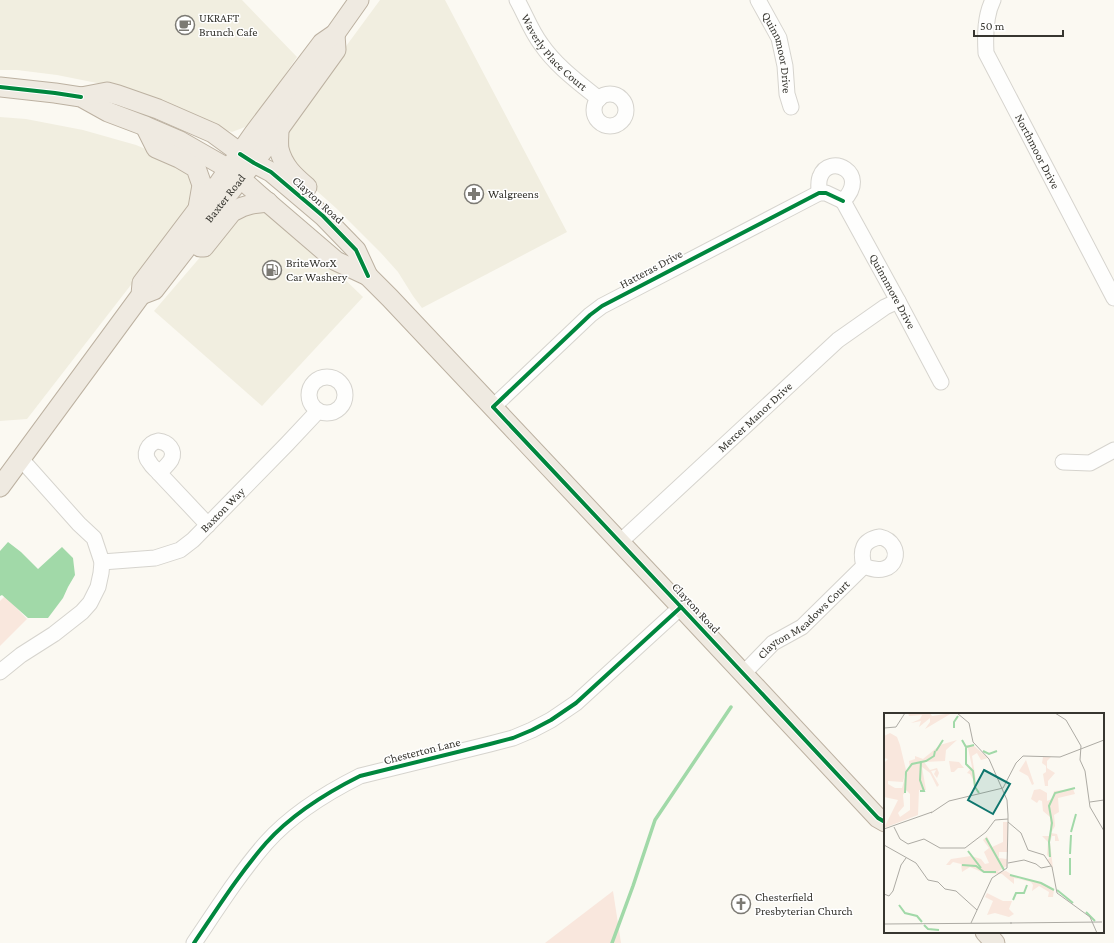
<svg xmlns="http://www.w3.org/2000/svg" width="1114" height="943" font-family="'Crimson Pro',serif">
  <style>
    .built { fill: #f1eee0 }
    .green { fill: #f9e7dd }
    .water { fill: #a1d9a8 }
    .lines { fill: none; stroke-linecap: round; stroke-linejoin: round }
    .stream { stroke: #a1d9a8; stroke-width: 3.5 }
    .minor-casing { stroke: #d6d4ce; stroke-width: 17 }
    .major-casing { stroke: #bcb1a1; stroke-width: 21 }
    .minor { stroke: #fefefd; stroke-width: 15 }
    .major { stroke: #efeae1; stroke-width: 19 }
    .cycleway-casing { stroke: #fff; stroke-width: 6 }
    .cycleway { stroke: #00873e; stroke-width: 4 }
    .labels { text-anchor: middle; stroke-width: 3; stroke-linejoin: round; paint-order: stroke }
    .poi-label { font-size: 12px; fill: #373630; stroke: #fff; text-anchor: start }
    .street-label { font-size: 12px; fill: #373630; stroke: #fff }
    .inset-river { fill: none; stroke: #a1d9a8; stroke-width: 2 }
    .inset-road { fill: none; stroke: #adaba4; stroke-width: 1 }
    .view { fill: #0f766e; fill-opacity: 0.15; stroke: #0f766e; stroke-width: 2 }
    .inset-edge { fill: none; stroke: #373630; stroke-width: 2 }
  </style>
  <rect width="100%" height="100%" fill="#fbf9f2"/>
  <g class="built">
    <polygon points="0,0 242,0 297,57 257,116 245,127 232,132 219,128 107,85 57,75 17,70 0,70"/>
    <polygon points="380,0 445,0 567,232 422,308 413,296 398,272 381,253 336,208 291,168 284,146 291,121"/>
    <polygon points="0,117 26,119 83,130 136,145 184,165 194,175 192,206 27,419 0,421"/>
    <polygon points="258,208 270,213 302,238 363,297 262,406 154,311 232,220"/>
  </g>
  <g class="green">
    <polygon points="5,596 27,619 0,646 0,601"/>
    <polygon points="613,891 621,943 545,943"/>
  </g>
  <polygon class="water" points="8,542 21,552 38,569 62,547 73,558 75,575 68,587 63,598 48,618 28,618 2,595 0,596 0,551"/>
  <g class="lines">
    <polyline class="stream" points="612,943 633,886 655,820 731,707"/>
    <g class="minor-casing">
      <g id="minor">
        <path id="s1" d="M 517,0 C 525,14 531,31 541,44 C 556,66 578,82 599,99"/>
        <path id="s2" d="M 758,0 L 779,38 L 785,66 L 787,94 L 791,107"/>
        <path id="s3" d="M 993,0 C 985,16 985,35 986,53 L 1114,298"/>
        <circle cx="610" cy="110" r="16"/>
        <path d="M 819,193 C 819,188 818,182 820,177 C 829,152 871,173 843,201"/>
        <path id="s4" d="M 843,201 L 898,301 L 941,382"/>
        <circle cx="327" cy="395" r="18"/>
        <polyline points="493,407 590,315 602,306 819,193 826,193 843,201"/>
        <path d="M 158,441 C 168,442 176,450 171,460 C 168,465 163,469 159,473 C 156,469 152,467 150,463 C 142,454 148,443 158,441 Z"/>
        <polyline points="1063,462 1090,463 1114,450"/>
        <polyline points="159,473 208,525"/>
        <path d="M 880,537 C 906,543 898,581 864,566 C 860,551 862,540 880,537 Z"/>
        <path id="s5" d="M 620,542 L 838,340 L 885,307 L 898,301"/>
        <path id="s6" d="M 102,562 L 155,558 L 180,550 L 193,540 L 287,444 L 318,411"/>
        <polyline points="0,672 21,655 54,634 82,612 90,603 98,587 101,573 102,562 94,538 79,524 21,459"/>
        <path id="s7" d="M 743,674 L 773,643 L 802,627 L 864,566"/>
        <path d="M 194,943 C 217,909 239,874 266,843 C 291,815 326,793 360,776 L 490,744 L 513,738 L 532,730 L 551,720 L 576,703 L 681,607"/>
      </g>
    </g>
    <g class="major-casing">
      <g id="major">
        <polyline points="0,87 55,93 81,97 108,112 145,126 180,141 229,169 241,179 258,194 336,261 368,276 390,298 681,607 878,818 885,822"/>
        <polyline points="81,97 107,92 118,95 158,109 213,133 254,163 271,172 323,216 356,250 368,276"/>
        <polyline points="145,126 156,148 179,158 196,168 202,185 198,208"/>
        <path d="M 279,129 C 279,135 278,143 279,149 C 283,166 294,176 307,187"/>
        <polyline points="200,247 204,247 232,212 242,207 252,204 268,202"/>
        <path id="s8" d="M 141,295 L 154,290 L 229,193 L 266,147 L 336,50 L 335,34"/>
        <polyline points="0,487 141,295 142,283 210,193 219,183 254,133 322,43 335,34 359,0"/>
        <polyline points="985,932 995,943"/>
      </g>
    </g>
    <use href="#minor" class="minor"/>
    <use href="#major" class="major"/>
    <g class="cycleway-casing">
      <g id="cycleway">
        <polyline points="0,87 55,93 81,97"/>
        <polyline points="240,154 254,163 271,172 323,216 356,250 368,276"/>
        <polyline points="843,201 826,193 819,193 602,306 590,315 493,407 681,607 878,818 885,822"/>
        <path d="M 194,943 C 217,909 239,874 266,843 C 291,815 326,793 360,776 L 490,744 L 513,738 L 532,730 L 551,720 L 576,703 L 681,607"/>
      </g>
    </g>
    <use href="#cycleway" class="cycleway"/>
  </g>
  <defs>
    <g id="cafe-ring" transform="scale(1)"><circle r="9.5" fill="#fff" stroke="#7c7a74" stroke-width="1.5"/><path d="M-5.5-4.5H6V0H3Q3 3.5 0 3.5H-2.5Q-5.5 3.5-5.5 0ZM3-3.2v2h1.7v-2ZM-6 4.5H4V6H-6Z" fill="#7c7a74"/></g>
    <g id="pharmacy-ring" transform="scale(1)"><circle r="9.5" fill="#fff" stroke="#7c7a74" stroke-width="1.5"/><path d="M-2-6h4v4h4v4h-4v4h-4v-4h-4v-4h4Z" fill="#7c7a74"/></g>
    <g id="fuel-ring" transform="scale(1)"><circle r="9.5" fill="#fff" stroke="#7c7a74" stroke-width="1.5"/><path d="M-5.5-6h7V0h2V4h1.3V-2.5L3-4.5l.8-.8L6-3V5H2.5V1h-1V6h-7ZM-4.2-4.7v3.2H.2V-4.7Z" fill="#7c7a74"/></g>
    <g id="church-ring" transform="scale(1)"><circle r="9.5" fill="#fff" stroke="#7c7a74" stroke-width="1.5"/><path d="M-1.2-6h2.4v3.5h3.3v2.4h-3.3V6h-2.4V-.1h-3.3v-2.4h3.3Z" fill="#7c7a74"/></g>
  </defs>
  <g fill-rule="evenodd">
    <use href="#cafe-ring" x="185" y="25"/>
    <use href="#pharmacy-ring" x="474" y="194"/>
    <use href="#fuel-ring" x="272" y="270"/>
    <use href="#church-ring" x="741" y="904"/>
  </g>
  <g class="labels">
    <g class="poi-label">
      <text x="199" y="22">UKRAFT<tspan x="199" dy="14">Brunch Cafe</tspan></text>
      <text x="488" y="198">Walgreens</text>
      <text x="286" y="267">BriteWorX<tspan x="286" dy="14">Car Washery</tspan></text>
      <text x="755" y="901">Chesterfield<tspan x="755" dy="14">Presbyterian Church</tspan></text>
    </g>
    <g class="street-label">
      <text dy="4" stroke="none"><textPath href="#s1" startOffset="65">Waverly Place Court</textPath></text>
      <text dy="4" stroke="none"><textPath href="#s2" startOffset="57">Quinnmoor Drive</textPath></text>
      <text dy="4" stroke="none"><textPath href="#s3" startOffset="165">Northmoor Drive</textPath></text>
      <text dy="4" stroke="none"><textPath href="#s8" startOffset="130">Baxter Road</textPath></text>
      <text transform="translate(318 200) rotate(42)" y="4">Clayton Road</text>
      <text transform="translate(651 269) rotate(-28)" y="4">Hatteras Drive</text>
      <text dy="4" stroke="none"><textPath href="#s4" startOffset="103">Quinnmore Drive</textPath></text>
      <text dy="4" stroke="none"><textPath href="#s5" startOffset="184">Mercer Manor Drive</textPath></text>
      <text dy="4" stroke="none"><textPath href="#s6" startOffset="138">Baxton Way</textPath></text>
      <text transform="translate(696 608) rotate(47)" y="4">Clayton Road</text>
      <text dy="4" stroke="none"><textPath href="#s7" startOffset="82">Clayton Meadows Court</textPath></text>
      <text transform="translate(422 751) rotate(-14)" y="4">Chesterton Lane</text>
    </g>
  </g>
  <g transform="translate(884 713)">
    <rect width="220" height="220" fill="#fbf9f2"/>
    <path d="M 24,0 L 46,0 L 48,3 L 68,0 L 41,16 L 46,9 L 46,5 L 35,14 L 37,8 L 27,10 L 36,6 L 38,2 L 25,3 ZM 6,20 L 13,24 L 16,32 L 22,57 L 19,69 L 4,68 L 4,71 L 11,75 L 18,75 L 23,57 L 26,55 L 25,48 L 31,46 L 31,43 L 39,46 L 56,32 L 73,27 L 62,37 L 61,48 L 40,49 L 46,57 L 53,55 L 55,60 L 53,65 L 50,61 L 52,57 L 47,58 L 55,72 L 53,74 L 46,60 L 38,54 L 42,77 L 35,77 L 34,102 L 0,115 L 14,87 L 0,84 L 0,50 L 4,46 L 0,45 L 0,23 ZM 22,77 L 26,81 L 26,97 L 16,104 L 14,100 L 20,93 L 19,82 ZM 82,32 L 89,32 L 104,45 L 97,47 L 93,40 L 88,43 L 93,74 L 86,61 L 83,60 L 88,54 L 84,35 L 80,33 ZM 159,44 L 167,44 L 163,48 L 163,55 L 171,60 L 164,68 L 164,73 L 161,73 L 159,61 L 162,59 L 162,53 L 158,50 ZM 142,47 L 150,71 L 148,72 L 144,63 L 135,58 ZM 65,48 L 75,49 L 80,55 L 74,55 L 70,59 L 67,59 ZM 156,76 L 163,80 L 163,88 L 168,86 L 170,78 L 189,76 L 191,81 L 174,85 L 175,99 L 170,102 L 171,113 L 167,120 L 173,121 L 175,128 L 171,128 L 171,123 L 168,123 L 166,129 L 169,156 L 163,147 L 166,145 L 163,142 L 164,129 L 158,123 L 166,123 L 166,104 L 159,98 L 158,88 L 155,87 L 153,90 L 147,86 L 150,77 ZM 119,109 L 124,109 L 124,139 L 115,139 L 115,145 L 123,146 L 123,153 L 113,159 L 122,158 L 135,166 L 157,169 L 170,176 L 169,184 L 164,184 L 165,179 L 155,173 L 148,178 L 149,172 L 147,169 L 130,165 L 130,171 L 118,161 L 100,160 L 86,154 L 78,159 L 77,151 L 69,149 L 66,152 L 62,152 L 67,146 L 87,143 L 97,146 L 101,151 L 105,150 L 100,139 L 105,135 L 99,127 L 103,123 L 108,134 L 119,129 ZM 103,180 L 119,188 L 128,188 L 125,196 L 130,201 L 125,204 L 111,200 L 103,202 L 109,188 L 101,184 Z" fill="#f9e7dd" fill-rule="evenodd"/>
    <path class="inset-river" d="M 70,15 L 70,9 L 74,3M 78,27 L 82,34 L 90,32M 82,33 L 82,51 L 89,58 L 91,74 L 95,80M 52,38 L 59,27M 99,38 L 105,41 L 113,38M 36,78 L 40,78 L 36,67 L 37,48M 21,80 L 22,59 L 28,51 L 42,48 L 50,43 L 51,38M 187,119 L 192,101M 102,125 L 120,157M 84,138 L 97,155M 186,141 L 187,122M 166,144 L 165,129 L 168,110 L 165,93 L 171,80 L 191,75M 186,145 L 186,162M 78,152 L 92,153 L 100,159 L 112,159M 126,162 L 157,170 L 170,177M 173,177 L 189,190M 129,187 L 132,180 L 140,180 L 143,172M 15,192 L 21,200 L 33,203 L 38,209M 202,199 L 211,208M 40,212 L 44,216 L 55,217"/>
    <path class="inset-road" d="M 73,0 L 85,10 L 89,29 L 105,46 L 123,87 L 124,102M 171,0 L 182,7 L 197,33 L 196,47 L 201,58 L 206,94 L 220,118M 0,15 L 12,14 L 21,0M 206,89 L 220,87M 47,100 L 65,88 L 119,75 L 132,50 L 139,43 L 176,44 L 220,27M 124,102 L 124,109 L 137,120 L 144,137 L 160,142 L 168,154 L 173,180 L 206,204 L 213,220M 10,114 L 16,126 L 24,131 L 40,126 L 56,135 L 81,135 L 102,119 L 111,107 L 124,106M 0,116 L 48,99M 0,132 L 32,150 L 44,167 L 54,169 L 61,176 L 72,178 L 93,197M 124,150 L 140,147 L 152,151 L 157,155 L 167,153M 0,181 L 5,183 L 9,178 L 17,152 L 22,145M 87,210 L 108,165 L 123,155 L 124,109M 126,210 L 218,209M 0,211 L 128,210"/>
    <path class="view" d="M 100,57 L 126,71 L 109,101 L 84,87 Z"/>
    <rect width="220" height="220" class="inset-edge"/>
  </g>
  <path d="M974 30v6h89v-6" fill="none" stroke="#373630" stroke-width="2"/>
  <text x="980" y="30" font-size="12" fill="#373630" stroke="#ffffff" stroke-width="3" paint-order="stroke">50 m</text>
</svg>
